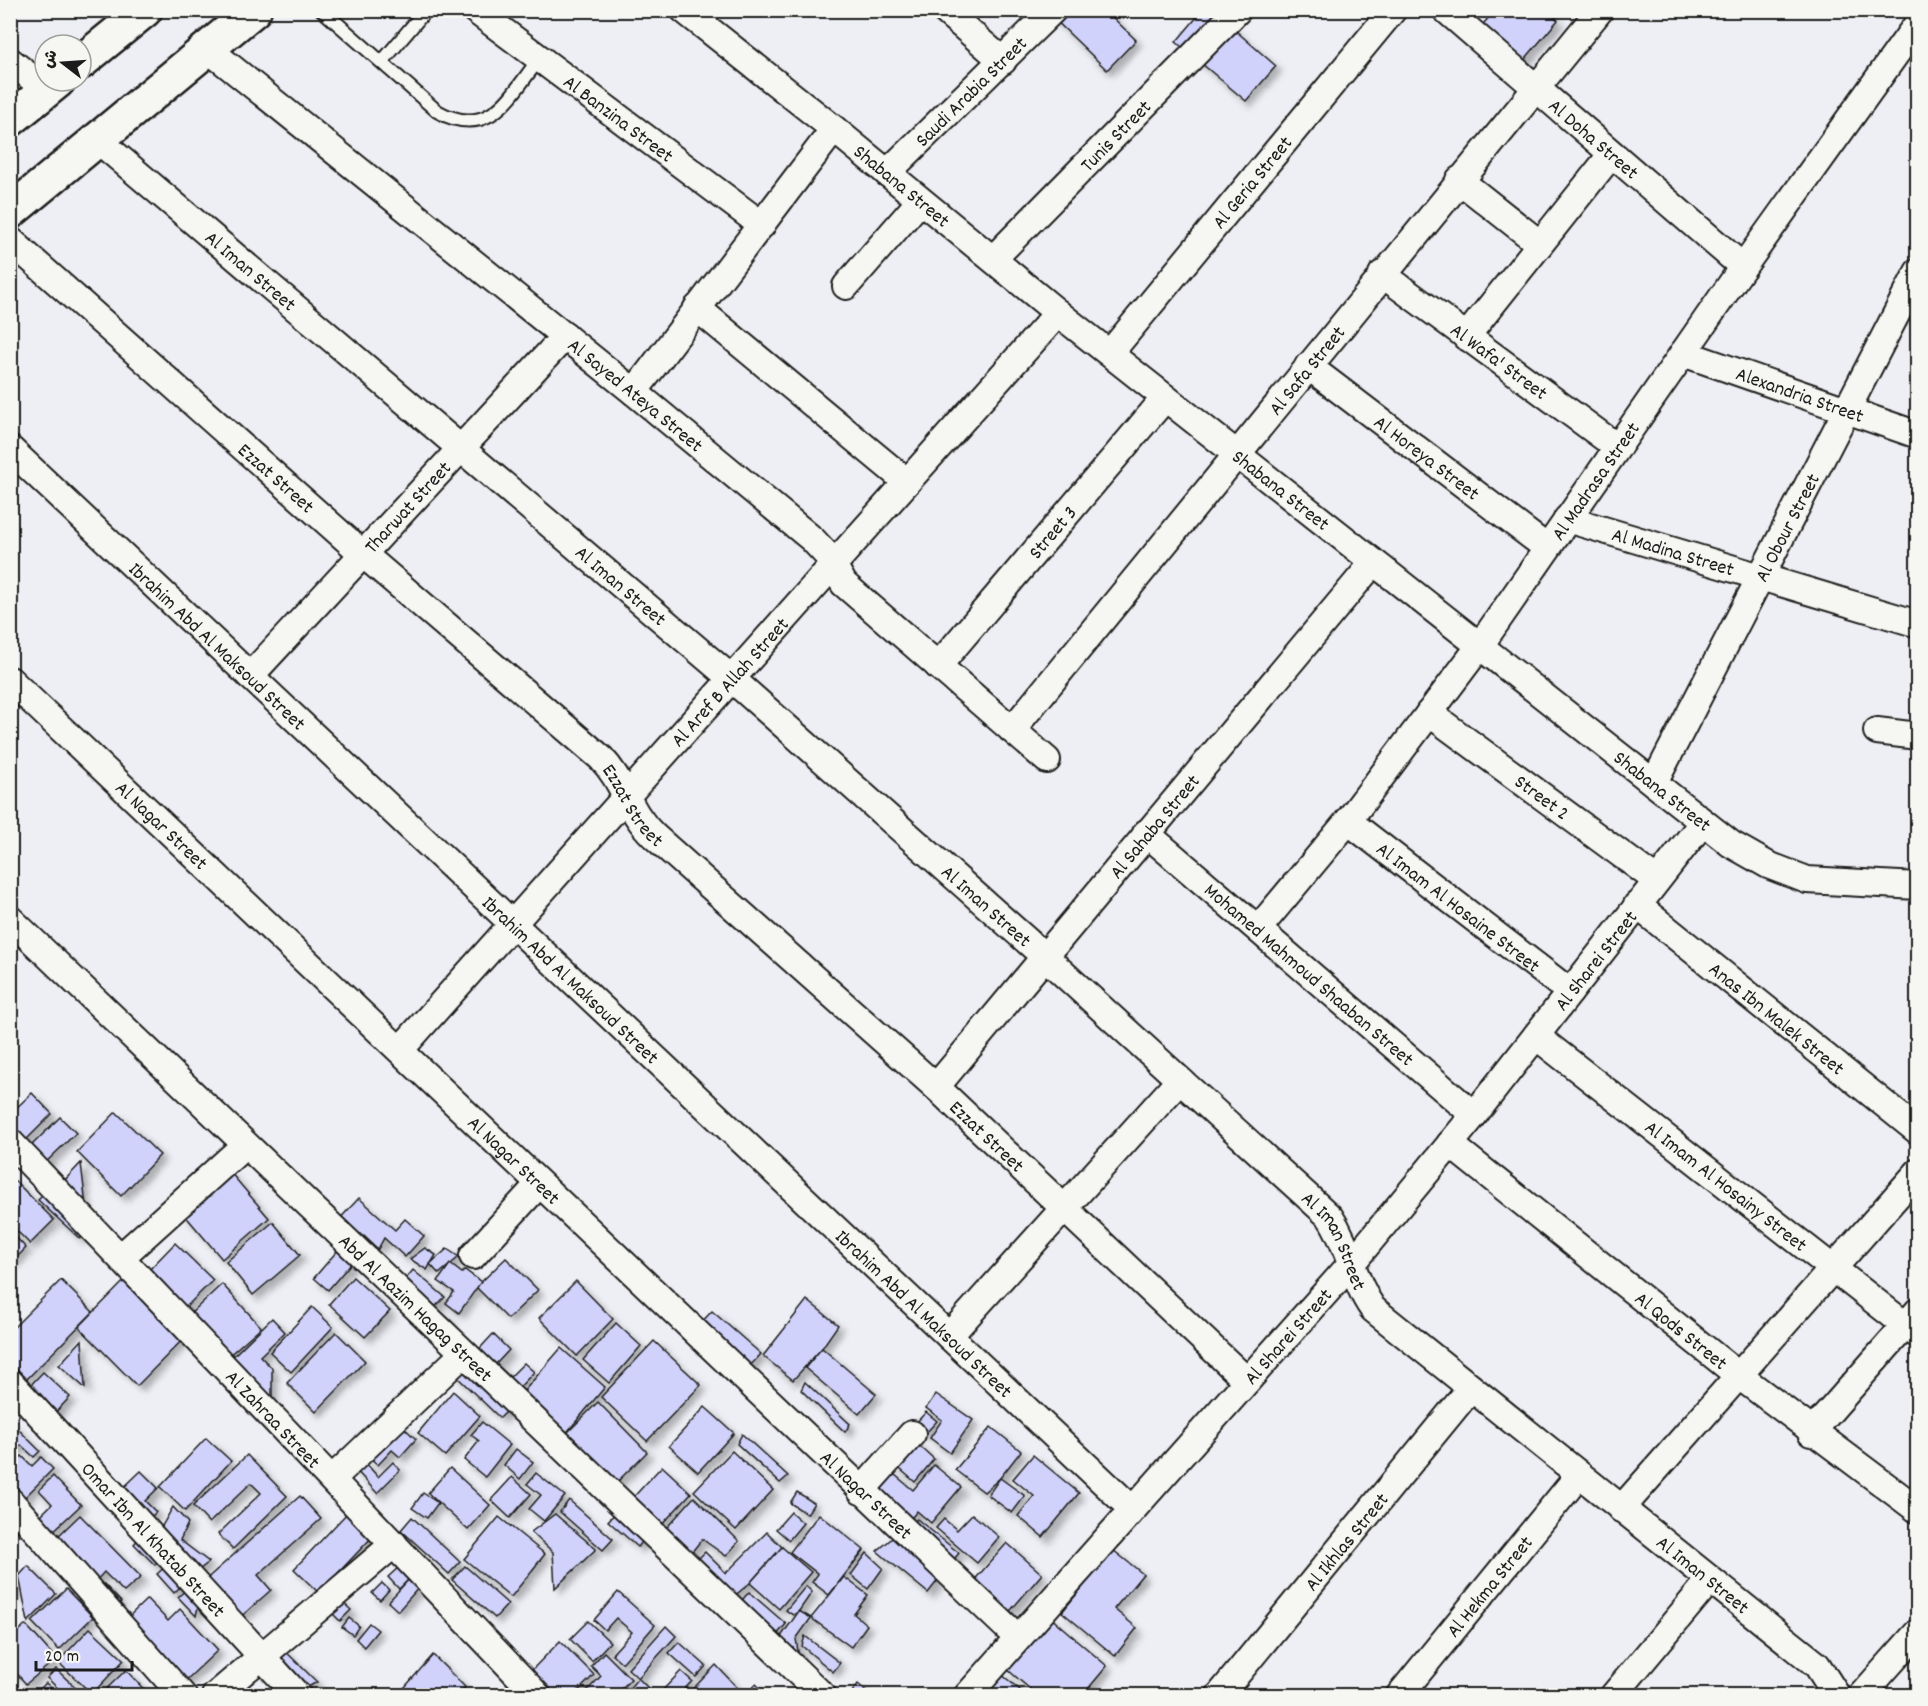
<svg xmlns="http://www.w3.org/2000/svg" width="1928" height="1706" font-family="Dekko,'Playpen Sans Arabic',sans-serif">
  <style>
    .building { fill: #d0d2fb; stroke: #1c1c1c; stroke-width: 1.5; filter: url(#shadow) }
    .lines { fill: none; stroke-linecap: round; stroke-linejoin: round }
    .service-casing { stroke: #1c1c1c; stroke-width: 16 }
    .minor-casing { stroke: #1c1c1c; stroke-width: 30 }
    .primary-casing { stroke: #1c1c1c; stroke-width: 38 }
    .service { stroke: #f6f6f2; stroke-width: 12 }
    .minor { stroke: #f6f6f2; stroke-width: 26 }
    .primary { stroke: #f6f6f2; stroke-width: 33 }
    .labels { text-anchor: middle; stroke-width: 5; stroke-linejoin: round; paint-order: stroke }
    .street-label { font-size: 20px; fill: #1c1c1c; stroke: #f6f6f2 }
  </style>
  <defs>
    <filter id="shadow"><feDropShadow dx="5.5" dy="5.5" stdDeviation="3" flood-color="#0004"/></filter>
  </defs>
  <rect width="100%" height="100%" fill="#eeeff4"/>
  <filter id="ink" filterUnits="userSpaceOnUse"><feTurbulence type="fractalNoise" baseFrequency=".0167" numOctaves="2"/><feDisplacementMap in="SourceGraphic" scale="12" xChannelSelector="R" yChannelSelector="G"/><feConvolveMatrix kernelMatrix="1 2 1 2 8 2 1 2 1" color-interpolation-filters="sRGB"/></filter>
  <g filter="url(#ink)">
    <g class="building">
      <polygon points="1045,10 1105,10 1136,40 1107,70"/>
      <polygon points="1203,10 1212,10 1276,66 1246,101 1176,42"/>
      <polygon points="1495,10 1546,10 1558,20 1520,65 1479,29"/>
      <polygon points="32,1093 52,1114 22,1144 10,1133 10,1114"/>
      <polygon points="116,1112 160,1155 121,1196 77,1152"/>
      <polygon points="60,1117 76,1133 43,1165 27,1150"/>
      <polygon points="81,1163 86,1206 62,1183"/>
      <polygon points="230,1172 269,1218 222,1259 183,1213"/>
      <polygon points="12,1178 54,1220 30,1244 10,1224"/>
      <polygon points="47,1191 88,1230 80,1239 38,1200"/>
      <polygon points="359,1198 395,1230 405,1219 424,1236 405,1257 384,1238 378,1249 364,1236 357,1244 335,1224"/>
      <polygon points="273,1222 300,1255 253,1295 226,1262"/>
      <polygon points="10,1231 26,1248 10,1264"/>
      <polygon points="175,1243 213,1280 184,1309 147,1272"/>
      <polygon points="425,1248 436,1255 427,1270 410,1259"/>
      <polygon points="447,1249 459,1257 439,1274 430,1264"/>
      <polygon points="338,1250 352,1262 328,1290 314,1278"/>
      <polygon points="506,1258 538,1290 508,1319 476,1287"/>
      <polygon points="450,1264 462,1273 465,1270 481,1282 459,1313 446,1303 454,1292 438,1281"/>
      <polygon points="413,1270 445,1297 435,1307 451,1321 446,1327 404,1281"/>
      <polygon points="130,1275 188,1334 137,1386 79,1327"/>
      <polygon points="353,1277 390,1311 365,1337 329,1304"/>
      <polygon points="61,1280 93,1312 27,1379 10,1363 10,1331"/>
      <polygon points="576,1281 613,1319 577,1356 539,1318"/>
      <polygon points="222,1284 261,1327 226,1358 188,1316"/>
      <polygon points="807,1300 838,1325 822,1348 793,1380 763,1356"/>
      <polygon points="312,1307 333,1327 291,1372 270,1352"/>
      <polygon points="712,1311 761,1354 746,1370 698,1326"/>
      <polygon points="272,1318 285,1332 260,1356 272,1368 272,1409 227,1362"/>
      <polygon points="616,1323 641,1346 609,1383 583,1360"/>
      <polygon points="336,1332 365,1361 316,1412 287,1383"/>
      <polygon points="493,1334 509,1350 496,1364 510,1377 524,1363 534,1372 512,1395 472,1357"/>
      <polygon points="82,1340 85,1388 59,1365"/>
      <polygon points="654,1341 701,1385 647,1441 601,1397"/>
      <polygon points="561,1348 605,1387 563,1437 518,1398"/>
      <polygon points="822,1348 876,1394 859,1414 805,1368"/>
      <polygon points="465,1363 511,1407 500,1418 454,1374"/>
      <polygon points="43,1372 70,1397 52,1416 25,1391"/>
      <polygon points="805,1382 850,1424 845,1432 801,1390"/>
      <polygon points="453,1391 480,1416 445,1456 418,1433"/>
      <polygon points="936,1394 973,1420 950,1453 930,1438 942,1420 926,1408"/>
      <polygon points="598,1402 647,1452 612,1487 563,1437"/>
      <polygon points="705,1407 734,1433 698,1472 669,1446"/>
      <polygon points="926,1412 937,1421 924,1435 914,1425"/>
      <polygon points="10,1421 40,1451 34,1457 21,1445 10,1455"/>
      <polygon points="482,1422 510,1445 485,1477 464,1460 479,1441 471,1435"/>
      <polygon points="400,1424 416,1439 400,1457 392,1450 378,1465 369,1457"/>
      <polygon points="991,1427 1021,1451 1000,1478 984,1492 955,1470"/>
      <polygon points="742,1434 788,1476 780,1483 737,1444"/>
      <polygon points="206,1438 231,1461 185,1511 160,1487"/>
      <polygon points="913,1440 934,1459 915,1482 893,1463"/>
      <polygon points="516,1449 533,1462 520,1479 504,1465"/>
      <polygon points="732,1451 773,1490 736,1530 694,1491"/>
      <polygon points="247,1455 287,1496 233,1549 218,1534 261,1493 251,1483 209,1523 193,1506"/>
      <polygon points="1033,1455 1079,1493 1043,1537 1018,1516 1034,1496 1013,1479"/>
      <polygon points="22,1456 32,1466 41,1457 53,1469 22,1500 10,1488 10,1467"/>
      <polygon points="363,1460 378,1477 393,1462 400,1470 377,1493 354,1468"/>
      <polygon points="934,1465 961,1487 931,1523 917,1511 908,1522 871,1492 889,1470 913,1490"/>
      <polygon points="662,1466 691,1493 658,1529 629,1502"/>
      <polygon points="450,1468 490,1505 468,1530 428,1493"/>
      <polygon points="141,1471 158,1488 145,1501 156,1512 148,1520 120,1491"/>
      <polygon points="536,1473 565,1496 544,1521 529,1509 541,1495 527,1484"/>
      <polygon points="53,1476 81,1505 50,1534 36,1520 52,1504 39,1490"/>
      <polygon points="512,1477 531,1494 510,1518 491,1500"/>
      <polygon points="1000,1478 1025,1496 1012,1513 988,1495"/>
      <polygon points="797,1492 814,1503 807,1514 790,1503"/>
      <polygon points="423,1493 438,1503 427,1518 412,1508"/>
      <polygon points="300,1496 321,1519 258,1575 271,1590 237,1620 203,1582"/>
      <polygon points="694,1497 739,1541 726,1556 702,1539 687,1558 662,1533"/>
      <polygon points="569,1500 613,1539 603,1550 560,1512"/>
      <polygon points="173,1507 188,1523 180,1540 209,1562 195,1573 158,1533"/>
      <polygon points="350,1510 375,1534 319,1593 294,1569"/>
      <polygon points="617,1511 646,1537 638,1547 608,1521"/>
      <polygon points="791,1512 803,1523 789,1540 776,1529"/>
      <polygon points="555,1514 596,1549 555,1588 553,1552 531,1532"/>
      <polygon points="819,1514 864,1550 829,1595 812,1582 818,1574 790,1552"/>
      <polygon points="972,1514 999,1537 977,1563 936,1528 944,1519 957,1530"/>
      <polygon points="80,1515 141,1577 124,1592 104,1572 95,1582 54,1540"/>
      <polygon points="412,1517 460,1562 449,1574 401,1530"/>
      <polygon points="499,1517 545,1554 511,1597 464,1559"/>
      <polygon points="917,1519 959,1553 951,1563 908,1529"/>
      <polygon points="767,1532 782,1547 750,1583 727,1602 691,1566 705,1552 726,1573"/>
      <polygon points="896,1535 942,1575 928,1593 877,1551"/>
      <polygon points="141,1536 162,1558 155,1565 134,1544"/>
      <polygon points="1007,1543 1042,1574 1005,1617 970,1585"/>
      <polygon points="782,1547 811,1572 779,1609 750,1583"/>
      <polygon points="1113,1550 1143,1574 1114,1609 1137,1628 1115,1656 1062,1612"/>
      <polygon points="867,1553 883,1568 868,1589 851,1575"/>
      <polygon points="169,1563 185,1582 174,1593 157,1574"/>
      <polygon points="28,1566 56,1594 28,1622 19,1576"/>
      <polygon points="400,1566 411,1577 399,1589 388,1577"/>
      <polygon points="465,1566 508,1604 495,1618 452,1580"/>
      <polygon points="411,1577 420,1586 398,1611 388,1602"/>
      <polygon points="844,1577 868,1595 854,1614 867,1625 851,1647 811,1618"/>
      <polygon points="10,1581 18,1588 10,1598"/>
      <polygon points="382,1583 389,1590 380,1600 372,1593"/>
      <polygon points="104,1584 121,1602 116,1607 99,1589"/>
      <polygon points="190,1586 200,1597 196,1616 178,1597"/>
      <polygon points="806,1586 812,1592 799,1611 793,1615 786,1610"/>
      <polygon points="66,1589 93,1617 59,1650 32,1622"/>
      <polygon points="618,1592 655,1625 622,1663 612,1654 632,1632 616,1618 605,1630 594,1620"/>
      <polygon points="749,1592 786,1624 774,1638 737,1606"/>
      <polygon points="147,1599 168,1621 180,1609 218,1650 181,1685 123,1622"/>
      <polygon points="339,1599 351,1610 340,1621 329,1610"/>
      <polygon points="799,1611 811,1618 796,1639 800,1663 775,1645"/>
      <polygon points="1050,1617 1107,1666 1082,1696 1038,1696 1008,1670"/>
      <polygon points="349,1618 359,1626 353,1635 342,1627"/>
      <polygon points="588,1621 610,1642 592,1661 570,1639"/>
      <polygon points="369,1623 378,1630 364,1647 356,1639"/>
      <polygon points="26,1625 56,1659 26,1684 10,1666 10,1638"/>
      <polygon points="666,1626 676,1636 638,1678 628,1669"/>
      <polygon points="90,1628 124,1660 92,1694 58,1662"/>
      <polygon points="805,1636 840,1663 833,1672 802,1646"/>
      <polygon points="560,1641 594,1675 573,1696 548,1696 527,1675"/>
      <polygon points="679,1642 706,1666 696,1677 669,1653"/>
      <polygon points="279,1645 317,1682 301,1691 267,1657"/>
      <polygon points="604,1652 631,1679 616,1694 618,1696 582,1696 601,1676 591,1666"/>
      <polygon points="433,1655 465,1687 458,1696 397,1696"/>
      <polygon points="716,1665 745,1696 686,1696"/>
      <polygon points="56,1669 84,1696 66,1696 47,1678"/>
      <polygon points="126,1670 150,1696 99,1696"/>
      <polygon points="681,1671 692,1681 678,1696 663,1696 660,1693"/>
      <polygon points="1000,1673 1027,1696 980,1696"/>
      <polygon points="638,1678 651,1691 647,1696 623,1696"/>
      <polygon points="46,1683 59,1696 33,1696"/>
      <polygon points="10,1684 21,1696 10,1696"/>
      <polygon points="518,1684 530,1696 509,1696"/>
      <polygon points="756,1684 768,1696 745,1696"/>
      <polygon points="798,1684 811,1696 788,1696"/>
      <polygon points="858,1684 872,1696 849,1696"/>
      <polygon points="252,1690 259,1696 247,1696"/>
    </g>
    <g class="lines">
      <g class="service-casing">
        <g id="service">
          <path d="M 322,10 L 437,111 C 490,141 511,95 539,59"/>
          <polyline points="382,62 426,10"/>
        </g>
      </g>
      <g class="minor-casing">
        <g id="minor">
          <path id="s1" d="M 475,10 L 762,225"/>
          <path id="s2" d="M 684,10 L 834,129 L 1058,313 L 1731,844 L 1768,865 L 1807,880 L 1918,886"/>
          <polyline points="944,10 1003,61"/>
          <path id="s3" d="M 1446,10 L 1743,267"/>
          <path id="s4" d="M 208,49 L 634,392 L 812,539 L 828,556 L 844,584 L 1047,760"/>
          <polyline points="10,61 47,90"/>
          <path id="s5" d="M 98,140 L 732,679 L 1043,955 L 1330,1217 C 1350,1247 1353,1281 1373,1309 L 1817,1665 L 1837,1696"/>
          <path id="s6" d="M 887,173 L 1053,10"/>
          <polyline points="1459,180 1540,244"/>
          <path id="s7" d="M 10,240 L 363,554 L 601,758 C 625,783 627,810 654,836 L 936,1087 L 1247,1381"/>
          <path id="s8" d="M 993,259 L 1238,10"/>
          <path id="s9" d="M 1382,274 L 1617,447"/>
          <polyline points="846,286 920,201"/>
          <polyline points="697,308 907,482"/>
          <polyline points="1466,337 1611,155"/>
          <path id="s10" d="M 1110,353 L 1393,10"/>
          <path id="s11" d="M 1683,353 L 1918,435"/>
          <path id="s12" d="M 1308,366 L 1547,548"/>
          <polyline points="634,392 834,129"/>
          <path id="s13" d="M 10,449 L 1132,1509"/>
          <path id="s14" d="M 1567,519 L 1918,624"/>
          <path id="s15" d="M 938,666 L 1165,398"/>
          <path id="s16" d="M 250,676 L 565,336"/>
          <path id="s17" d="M 10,680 L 1018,1638"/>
          <path id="s18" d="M 1429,713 L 1656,880"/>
          <path id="s19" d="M 1012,730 L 1600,10"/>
          <polyline points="1877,731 1918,736"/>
          <path id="s20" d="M 1654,783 L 1918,272"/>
          <path id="s21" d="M 1348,821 L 1570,992"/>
          <path id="s22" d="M 1146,833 L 1474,1115"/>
          <path id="s23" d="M 1637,905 L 1918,1131"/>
          <path id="s24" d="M 10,919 L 823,1696"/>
          <path id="s25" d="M 1258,929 L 1348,821 L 1479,647 L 1743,267 L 1918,23"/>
          <path id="s26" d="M 1536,1036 L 1918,1335"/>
          <path id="s27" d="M 400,1050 L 1058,313"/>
          <path id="s28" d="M 936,1087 L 1373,563"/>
          <path id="s29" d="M 10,1142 L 538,1696"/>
          <path id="s30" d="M 1450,1144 L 1738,1375 L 1918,1510"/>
          <polyline points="473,1256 539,1184"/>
          <polyline points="121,1257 245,1145"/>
          <polyline points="949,1336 1179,1081"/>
          <path id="s31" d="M 10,1382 L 298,1696"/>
          <polyline points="1811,1433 1918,1311"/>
          <polyline points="332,1479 463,1354"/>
          <polyline points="861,1491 912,1434"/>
          <polyline points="10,1501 183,1696"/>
          <polyline points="1621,1509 1918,1172"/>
          <polyline points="215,1696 394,1544"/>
          <path id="s32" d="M 967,1696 L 1352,1263 L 1474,1115 L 1703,822"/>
          <path id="s33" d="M 1219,1696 L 1471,1388"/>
          <path id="s34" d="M 1399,1696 L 1579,1475"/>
          <polyline points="1613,1696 1710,1580"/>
          <polyline points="1861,1696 1918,1632"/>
        </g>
      </g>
      <g class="primary-casing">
        <g id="primary">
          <polyline points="81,62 145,10"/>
          <polyline points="10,120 58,81"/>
          <polyline points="10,212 254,10"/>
        </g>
      </g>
      <use href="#service" class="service"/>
      <use href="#minor" class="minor"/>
      <use href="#primary" class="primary"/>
    </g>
  </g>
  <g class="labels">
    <g class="street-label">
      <text dy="7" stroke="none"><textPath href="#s6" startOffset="117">Saudi Arabia Street</textPath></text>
      <text dy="7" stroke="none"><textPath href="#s1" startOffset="180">Al Banzina Street</textPath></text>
      <text dy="7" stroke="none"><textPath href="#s8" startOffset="174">Tunis Street</textPath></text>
      <text dy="7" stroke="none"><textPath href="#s3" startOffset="196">Al Doha Street</textPath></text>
      <text dy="7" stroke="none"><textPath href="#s10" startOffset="222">Al Geria Street</textPath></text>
      <text dy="7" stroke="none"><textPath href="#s2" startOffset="280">Shabana Street</textPath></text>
      <text dy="7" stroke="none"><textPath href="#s5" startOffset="201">Al Iman Street</textPath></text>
      <text dy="7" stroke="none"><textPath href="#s9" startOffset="146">Al Wafa' Street</textPath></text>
      <text dy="7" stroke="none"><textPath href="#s19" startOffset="465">Al Safa Street</textPath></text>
      <text dy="7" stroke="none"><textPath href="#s11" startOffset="124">Alexandria Street</textPath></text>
      <text dy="7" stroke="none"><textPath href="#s4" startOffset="550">Al Sayed Ateya Street</textPath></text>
      <text dy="7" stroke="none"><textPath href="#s12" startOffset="150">Al Horeya Street</textPath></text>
      <text dy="7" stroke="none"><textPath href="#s7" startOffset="357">Ezzat Street</textPath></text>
      <text dy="7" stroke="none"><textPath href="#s25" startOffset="561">Al Madrasa Street</textPath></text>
      <text dy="7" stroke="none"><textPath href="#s2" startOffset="766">Shabana Street</textPath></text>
      <text dy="7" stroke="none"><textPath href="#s16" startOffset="231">Tharwat Street</textPath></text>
      <text dy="7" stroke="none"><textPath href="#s20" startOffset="288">Al Obour Street</textPath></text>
      <text dy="7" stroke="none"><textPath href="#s15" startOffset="176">Street 3</textPath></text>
      <text dy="7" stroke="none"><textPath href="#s14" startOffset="111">Al Madina Street</textPath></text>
      <text dy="7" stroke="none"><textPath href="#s5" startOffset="687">Al Iman Street</textPath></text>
      <text dy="7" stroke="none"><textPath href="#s13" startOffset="286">Ibrahim Abd Al Maksoud Street</textPath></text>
      <text dy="7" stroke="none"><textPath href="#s27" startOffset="494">Al Aref B Allah Street</textPath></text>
      <text dy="7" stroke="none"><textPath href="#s2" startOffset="1252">Shabana Street</textPath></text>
      <text dy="7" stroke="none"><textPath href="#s18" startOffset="141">Street 2</textPath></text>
      <text dy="7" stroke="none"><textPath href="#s7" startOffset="843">Ezzat Street</textPath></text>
      <text dy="7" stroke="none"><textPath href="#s17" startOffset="210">Al Nagar Street</textPath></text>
      <text dy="7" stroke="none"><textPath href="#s28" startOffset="340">Al Sahaba Street</textPath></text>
      <text dy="7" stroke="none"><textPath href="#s5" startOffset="1173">Al Iman Street</textPath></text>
      <text dy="7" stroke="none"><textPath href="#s21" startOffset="140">Al Imam Al Hosaine Street</textPath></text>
      <text dy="7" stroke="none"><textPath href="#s32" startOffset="968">Al Sharei Street</textPath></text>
      <text dy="7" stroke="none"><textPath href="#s22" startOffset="216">Mohamed Mahmoud Shaaban Street</textPath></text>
      <text dy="7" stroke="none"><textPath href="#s13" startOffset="772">Ibrahim Abd Al Maksoud Street</textPath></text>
      <text dy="7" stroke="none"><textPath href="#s23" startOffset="180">Anas Ibn Malek Street</textPath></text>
      <text dy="7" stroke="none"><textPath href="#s7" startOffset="1329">Ezzat Street</textPath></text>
      <text dy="7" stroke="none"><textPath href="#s17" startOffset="696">Al Nagar Street</textPath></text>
      <text dy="7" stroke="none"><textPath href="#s26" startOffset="242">Al Imam Al Hosainy Street</textPath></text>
      <text dy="7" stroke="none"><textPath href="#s5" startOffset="1659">Al Iman Street</textPath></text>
      <text dy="7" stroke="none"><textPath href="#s24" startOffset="562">Abd Al Aazim Hagag Street</textPath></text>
      <text dy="7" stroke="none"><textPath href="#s13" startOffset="1258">Ibrahim Abd Al Maksoud Street</textPath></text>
      <text dy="7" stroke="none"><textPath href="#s30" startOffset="297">Al Qods Street</textPath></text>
      <text dy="7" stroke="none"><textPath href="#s32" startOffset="482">Al Sharei Street</textPath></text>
      <text dy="7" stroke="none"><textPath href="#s29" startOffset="382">Al Zahraa Street</textPath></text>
      <text dy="7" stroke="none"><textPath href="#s17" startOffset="1182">Al Nagar Street</textPath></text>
      <text dy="7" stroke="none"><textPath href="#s31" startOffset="213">Omar Ibn Al Khatab Street</textPath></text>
      <text dy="7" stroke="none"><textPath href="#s33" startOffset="200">Al Ikhlas Street</textPath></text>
      <text dy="7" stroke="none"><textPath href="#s5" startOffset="2162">Al Iman Street</textPath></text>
      <text dy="7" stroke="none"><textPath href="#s34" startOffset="142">Al Hekma Street</textPath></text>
    </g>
  </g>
  <rect width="1928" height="1706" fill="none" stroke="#f6f6f2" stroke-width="36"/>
  <rect x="18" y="18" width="1892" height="1670" fill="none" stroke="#1c1c1c" stroke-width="2" filter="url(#ink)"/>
  <g transform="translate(63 63) rotate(287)"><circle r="28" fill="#f6f6f2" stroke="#9f9f9c" stroke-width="1.5"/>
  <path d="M0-4.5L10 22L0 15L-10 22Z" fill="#1c1c1c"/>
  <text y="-9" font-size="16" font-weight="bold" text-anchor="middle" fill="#1c1c1c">ش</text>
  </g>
  <path d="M36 1661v9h96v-9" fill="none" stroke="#1c1c1c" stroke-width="3"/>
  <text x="45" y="1661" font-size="18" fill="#1c1c1c" stroke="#f6f6f2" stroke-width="4.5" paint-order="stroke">20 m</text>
</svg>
